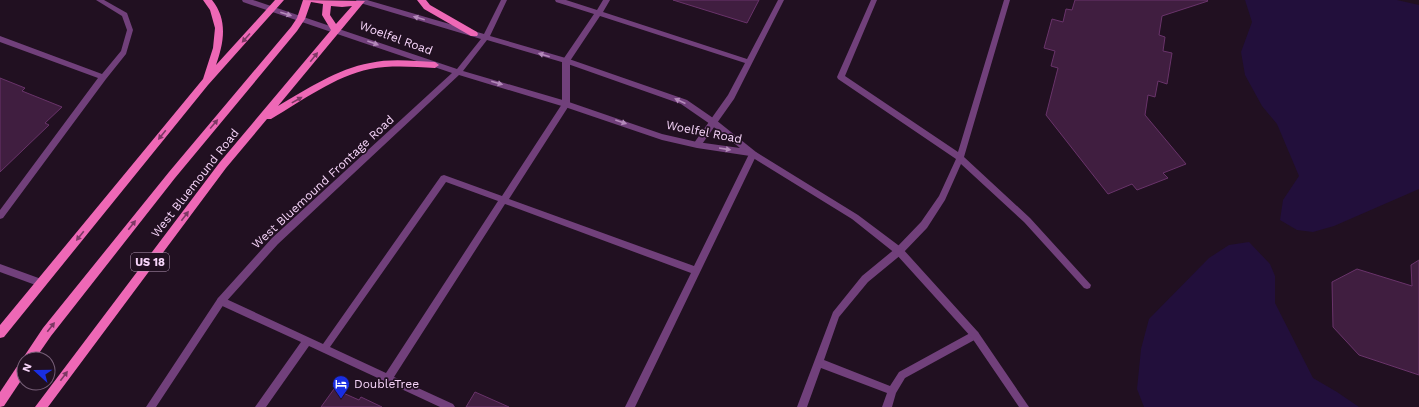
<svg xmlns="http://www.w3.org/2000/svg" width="1419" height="407" font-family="'Work Sans',sans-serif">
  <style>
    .water { fill: #220f3b }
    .building { fill: #401e40; stroke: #69336a }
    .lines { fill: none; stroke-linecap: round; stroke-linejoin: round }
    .service { fill: #71407b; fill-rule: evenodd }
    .minor { fill: #71407b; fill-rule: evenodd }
    .primary { fill: #ee68b6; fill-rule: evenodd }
    .oneway { fill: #b48aba }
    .oneway2 { fill: #7d3864 }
    .labels { text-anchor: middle; stroke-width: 3.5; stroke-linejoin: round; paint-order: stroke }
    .shield { fill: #211021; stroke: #b79ab9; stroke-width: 1 }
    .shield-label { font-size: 11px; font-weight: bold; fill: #f7d5fa }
    .street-label { font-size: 12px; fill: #f7d5fa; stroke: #211021 }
    .poi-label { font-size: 12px; fill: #f7d5fa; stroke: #211021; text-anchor: start }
  </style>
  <rect width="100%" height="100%" fill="#211021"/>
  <g class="water">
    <polygon points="1245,0 1397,0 1419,5 1419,189 1334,226 1313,232 1297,230 1280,220 1283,200 1299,176 1277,124 1262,106 1245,75 1241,52 1252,22"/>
    <polygon points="1249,242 1270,264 1275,276 1275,303 1313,378 1337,392 1359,407 1144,407 1137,389 1141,349 1149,319 1209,258 1229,245"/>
  </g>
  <g class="building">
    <polygon points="673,0 759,0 747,23"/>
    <polygon points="1075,0 1207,0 1208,1 1162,16 1159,35 1165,37 1163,51 1172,53 1167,84 1158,81 1155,97 1148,95 1145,115 1186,164 1163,173 1168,178 1137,190 1132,184 1108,194 1046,115 1058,68 1051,66 1055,51 1044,48 1052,19 1063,22 1066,9 1072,10"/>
    <polygon points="0,78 25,88 22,91 62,107 45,123 49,125 0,172"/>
    <polygon points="1419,260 1419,375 1359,355 1333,327 1332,282 1357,269 1412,286 1411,265"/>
    <polygon points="334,389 359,400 361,397 382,407 321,407"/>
    <polygon points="475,392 509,407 466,407"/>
  </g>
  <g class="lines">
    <g class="service">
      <polygon points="96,0 104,0 127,13 133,30 126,54 106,79 3,218 0,219 0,210 98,78 0,42 0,36 102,74 121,51 127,30 122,16"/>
      <path d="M 555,0 L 566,0 L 597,10 L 603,0 L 610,0 L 603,12 L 747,59 L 778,0 L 784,0 L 734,99 L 700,147 L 694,147 L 693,145 L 694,143 L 728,95 L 745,63 L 600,16 L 570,61 L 570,104 L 509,199 L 694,266 L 750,152 L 756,152 L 757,154 L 635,407 L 625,407 L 691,273 L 505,204 L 394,377 L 453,404 L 455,407 L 440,407 L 309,346 L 266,407 L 255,407 L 301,342 L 218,304 L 217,301 L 218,298 L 221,297 L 224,298 L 323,344 L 441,176 L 444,175 L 502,196 L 562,104 L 562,61 L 594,14 L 556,2 ZM 446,182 L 498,201 L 386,373 L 330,347 Z"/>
      <polygon points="871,0 877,0 845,76 958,152 1004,0 1010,0 964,157 1030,218 1091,285 1090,288 1087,289 1084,288 1024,222 961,164 945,200 927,228 902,254 868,282 839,317 824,360 890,386 899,372 972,332 975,331 978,332 979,335 978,338 905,378 896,393 892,407 882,407 887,393 821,368 807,407 797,407 833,312 862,276 896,248 921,222 939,196 956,159 838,79 837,77"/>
      <polygon points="0,264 44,280 45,283 44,286 41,287 0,272"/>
    </g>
    <path class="minor" d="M 242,0 L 253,0 L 457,69 L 481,39 L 357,2 L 356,0 L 367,0 L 484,34 L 501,0 L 507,0 L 490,36 L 569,59 L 687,100 L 716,120 L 756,152 L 858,215 L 902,248 L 978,332 L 1029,407 L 1019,407 L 972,338 L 896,254 L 852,219 L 750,156 L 697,148 L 662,140 L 565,107 L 459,75 L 278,244 L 224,304 L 156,407 L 146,407 L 218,298 L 272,238 L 452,73 L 243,2 ZM 487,40 L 565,63 L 681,104 L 710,124 L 740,148 L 697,142 L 662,134 L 566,101 L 463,71 Z"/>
    <g class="primary">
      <path d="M 203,0 L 212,0 C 228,20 224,42 216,65 L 275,0 L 284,0 L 208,85 L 4,337 L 0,338 L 0,325 L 203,79 L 213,48 L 215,28 L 210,10 Z"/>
      <path d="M 303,0 L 365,1 L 278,106 C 307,89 337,69 370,63 C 391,58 414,61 435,62 L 439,65 L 435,68 C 414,67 392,65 370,69 C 335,76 302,101 271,119 L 267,119 L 226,168 L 48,407 L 35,407 L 220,162 L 331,30 L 322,15 L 323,4 L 311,2 L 305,19 L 297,31 L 175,178 L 51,336 L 35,359 L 24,359 L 24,360 L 23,359 L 25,355 L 43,328 L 169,172 L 291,27 L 297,18 ZM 331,6 L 342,7 L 352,6 L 336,24 L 330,15 Z"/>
      <polygon points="417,0 426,0 430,5 477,32 478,34 477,36 471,36 424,9"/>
      <polygon points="24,361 24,376 4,406 0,407 0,392 20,362"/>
    </g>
  </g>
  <defs><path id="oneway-solid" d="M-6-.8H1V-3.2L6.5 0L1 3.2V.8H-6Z"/></defs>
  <g class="oneway">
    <use href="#oneway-solid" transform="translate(286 14) rotate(18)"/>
    <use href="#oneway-solid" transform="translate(419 18) rotate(-164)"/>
    <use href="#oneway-solid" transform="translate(373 43) rotate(20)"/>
    <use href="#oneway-solid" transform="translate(544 55) rotate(-163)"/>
    <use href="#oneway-solid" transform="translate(497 83) rotate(16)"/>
    <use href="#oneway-solid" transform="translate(680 101) rotate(-156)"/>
    <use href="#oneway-solid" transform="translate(621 122) rotate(19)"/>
    <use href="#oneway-solid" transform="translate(725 149) rotate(9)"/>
  </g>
  <g class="oneway2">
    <use href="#oneway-solid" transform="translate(246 38) rotate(132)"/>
    <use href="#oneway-solid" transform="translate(314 57) rotate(-51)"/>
    <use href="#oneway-solid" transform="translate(297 100) rotate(-29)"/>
    <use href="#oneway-solid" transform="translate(214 124) rotate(-50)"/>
    <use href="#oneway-solid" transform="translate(162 135) rotate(129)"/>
    <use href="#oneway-solid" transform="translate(185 216) rotate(-53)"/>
    <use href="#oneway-solid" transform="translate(132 225) rotate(-52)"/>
    <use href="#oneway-solid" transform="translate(80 236) rotate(129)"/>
    <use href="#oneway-solid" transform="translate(51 327) rotate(-52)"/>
    <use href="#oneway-solid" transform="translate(64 376) rotate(-53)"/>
  </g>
  <defs>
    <g id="hotel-pin" transform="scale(0.9)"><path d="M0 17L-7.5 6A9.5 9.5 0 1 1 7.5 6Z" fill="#192ee2" stroke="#211021"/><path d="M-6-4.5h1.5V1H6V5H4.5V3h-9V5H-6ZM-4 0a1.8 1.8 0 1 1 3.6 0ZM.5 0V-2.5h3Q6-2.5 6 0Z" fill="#fff"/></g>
  </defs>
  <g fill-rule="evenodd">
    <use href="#hotel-pin" x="341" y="384"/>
  </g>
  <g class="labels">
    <rect class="shield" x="131" y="253" width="38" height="18" rx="3"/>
    <g class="shield-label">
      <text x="150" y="266">US 18</text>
    </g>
    <g class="street-label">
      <text transform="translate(396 38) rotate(20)" y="4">Woelfel Road</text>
      <text transform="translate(704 132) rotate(11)" y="4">Woelfel Road</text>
      <text transform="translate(323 182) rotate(-43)" y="4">West Bluemound Frontage Road</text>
      <text transform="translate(195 183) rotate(-52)" y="4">West Bluemound Road</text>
    </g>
    <g class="poi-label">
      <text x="354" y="388">DoubleTree</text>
    </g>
  </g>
  <g transform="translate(36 371) rotate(291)"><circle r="19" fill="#211021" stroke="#775f78"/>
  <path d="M0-3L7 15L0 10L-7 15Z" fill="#192ee2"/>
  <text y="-6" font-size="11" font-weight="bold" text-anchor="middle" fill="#f7d5fa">N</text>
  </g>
</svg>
